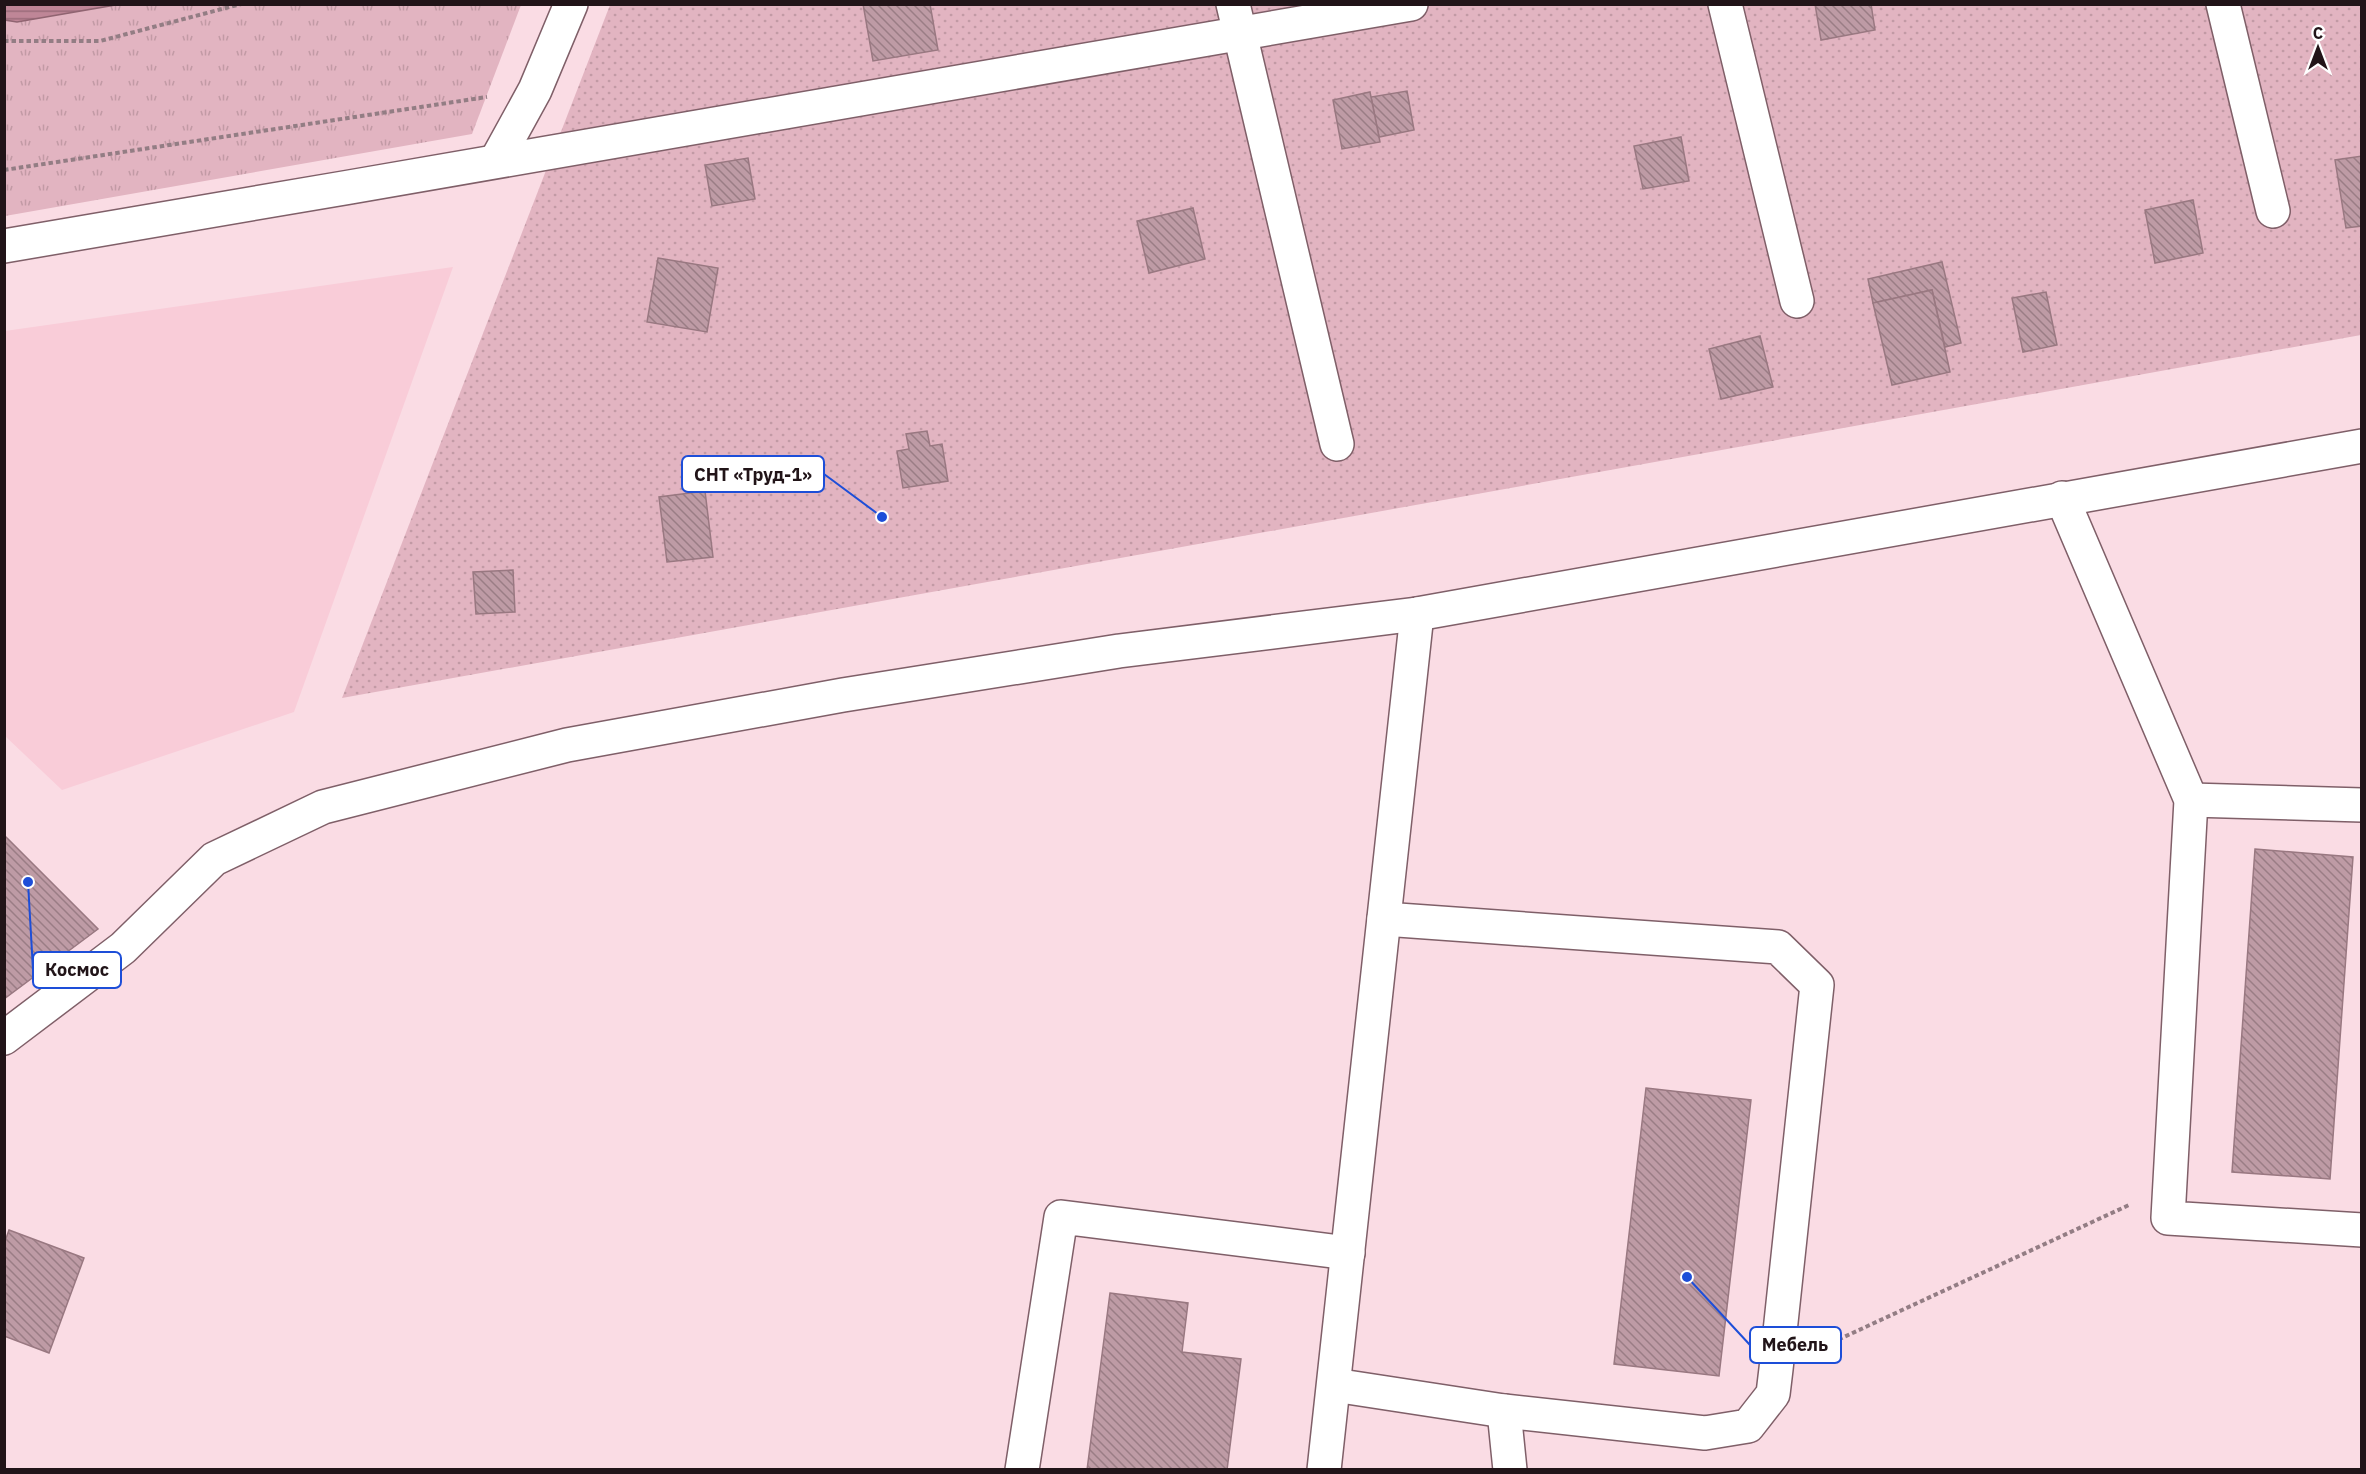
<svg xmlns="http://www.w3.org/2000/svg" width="2366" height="1474" font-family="'IBM Plex Sans',sans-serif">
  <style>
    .built { fill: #f9ccd8 }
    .park { fill: url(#park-tufts) }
    .garden { fill: url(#garden-dots) }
    .water { fill: url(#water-rules); stroke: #906471; stroke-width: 1.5 }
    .building { fill: url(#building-back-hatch); stroke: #997881; stroke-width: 1.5 }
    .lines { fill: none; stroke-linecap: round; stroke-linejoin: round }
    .minor-casing { stroke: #7f5f68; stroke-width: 36 }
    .path { stroke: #937d84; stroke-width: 4; stroke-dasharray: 4.5 3; stroke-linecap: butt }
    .minor { stroke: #fff; stroke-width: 33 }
    .leader { fill: none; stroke: #1d4ed8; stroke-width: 2 }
    .callout-dot { fill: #1d4ed8; stroke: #fff; stroke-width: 2 }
    .callout { fill: #fff; stroke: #1d4ed8; stroke-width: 2 }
    .callout-label { font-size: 18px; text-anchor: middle; font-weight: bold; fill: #211418 }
  </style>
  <defs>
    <pattern id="park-tufts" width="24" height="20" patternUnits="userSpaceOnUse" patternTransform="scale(1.5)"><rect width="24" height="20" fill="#e2b4c1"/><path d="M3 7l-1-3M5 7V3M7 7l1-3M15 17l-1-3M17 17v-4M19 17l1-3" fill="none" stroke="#c29aa5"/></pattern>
    <pattern id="garden-dots" width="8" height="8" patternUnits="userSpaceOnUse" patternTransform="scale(1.5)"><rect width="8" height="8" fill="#e2b4c1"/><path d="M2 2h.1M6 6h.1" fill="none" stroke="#c29aa5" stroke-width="1.8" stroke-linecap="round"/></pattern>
    <pattern id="water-rules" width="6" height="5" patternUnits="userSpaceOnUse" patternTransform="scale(1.5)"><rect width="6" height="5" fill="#bf8697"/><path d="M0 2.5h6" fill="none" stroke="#9b6c7a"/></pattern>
    <pattern id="building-back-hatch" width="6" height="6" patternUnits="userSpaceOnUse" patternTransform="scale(1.5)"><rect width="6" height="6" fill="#be9ba5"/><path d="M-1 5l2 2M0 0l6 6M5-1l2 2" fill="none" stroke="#9a7d85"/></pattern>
  </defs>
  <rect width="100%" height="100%" fill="#fadce4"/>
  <polygon class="built" points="453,267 294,712 62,790 5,736 5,331"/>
  <polygon class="park" points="5,5 521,5 472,134 5,216"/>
  <polygon class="garden" points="610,5 2361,5 2361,335 342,698"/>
  <polygon class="water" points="5,4 115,4 115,5 17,22 5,20"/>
  <g class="building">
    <polygon points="863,4 930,4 938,50 873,61"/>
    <polygon points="1815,4 1871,4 1875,30 1821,40"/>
    <polygon points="1407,91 1414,130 1379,137 1371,97"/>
    <polygon points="1370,92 1380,142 1342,149 1333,100"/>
    <polygon points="1681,137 1689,181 1643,189 1634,146"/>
    <polygon points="2362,156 2362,226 2346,228 2335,160"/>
    <polygon points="748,158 755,199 712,206 705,165"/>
    <polygon points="2193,200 2203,253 2155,263 2145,210"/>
    <polygon points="1193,208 1205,259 1149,273 1137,221"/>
    <polygon points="658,258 718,268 707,332 647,322"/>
    <polygon points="1942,262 1961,343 1945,347 1932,290 1873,303 1868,279"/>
    <polygon points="1932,290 1950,372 1892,385 1873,303"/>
    <polygon points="2046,292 2057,345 2023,352 2012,298"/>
    <polygon points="1760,336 1773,387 1721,399 1709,349"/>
    <polygon points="927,431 930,446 942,444 948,481 903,488 897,451 909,449 906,434"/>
    <polygon points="705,491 713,557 667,562 659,497"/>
    <polygon points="513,570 515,612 476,614 473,572"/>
    <polygon points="4,835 98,929 4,999"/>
    <polygon points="2255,849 2353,857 2330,1179 2232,1172"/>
    <polygon points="1646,1088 1751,1100 1719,1376 1614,1364"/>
    <polygon points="9,1230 84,1258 49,1353 4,1336 4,1244"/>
    <polygon points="1110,1293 1188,1303 1182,1352 1241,1359 1227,1470 1087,1470"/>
  </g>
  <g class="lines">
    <g class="minor-casing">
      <g id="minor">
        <polyline points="1233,4 1337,444"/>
        <polyline points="1725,4 1797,301"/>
        <polyline points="2223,4 2273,211"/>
        <polyline points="496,161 535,90 571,4"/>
        <path d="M 4,246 C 473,165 943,89 1411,4"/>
        <polyline points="2062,498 2191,800 2168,1218 2362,1230"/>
        <polyline points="2191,800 2362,805"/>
        <polyline points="4,1038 123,948 214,859 323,807 567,745 843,695 1119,651 1417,614 2362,446"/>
        <polyline points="1334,1385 1504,1411 1705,1433 1748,1426 1773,1394 1776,1369 1817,985 1778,947 1384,919"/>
        <polyline points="1504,1411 1510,1470"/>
        <polyline points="1022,1470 1061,1217 1348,1253"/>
        <polyline points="1324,1470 1417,614"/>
      </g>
    </g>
    <g class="path">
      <polyline points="4,41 100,41 241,4"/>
      <polyline points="4,170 487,97"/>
      <polyline points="1818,1349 2129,1205"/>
    </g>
    <use href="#minor" class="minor"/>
  </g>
  <path class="leader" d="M882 517L824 474M28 882L33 970M1687 1277L1750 1345"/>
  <g class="callout-dot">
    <circle cx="882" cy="517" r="6"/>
    <circle cx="28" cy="882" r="6"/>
    <circle cx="1687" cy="1277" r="6"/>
  </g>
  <g class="callout">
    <rect x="682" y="456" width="142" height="36" rx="6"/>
    <rect x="33" y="952" width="88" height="36" rx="6"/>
    <rect x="1750" y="1327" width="91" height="36" rx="6"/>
  </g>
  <g class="callout-label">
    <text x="753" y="481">СНТ «Труд-1»</text>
    <text x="77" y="976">Космос</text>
    <text x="1795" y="1351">Мебель</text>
  </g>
  <rect width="2366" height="1474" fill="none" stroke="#211418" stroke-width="12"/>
  <g transform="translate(2318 48)" stroke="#ffffff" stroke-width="4.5" paint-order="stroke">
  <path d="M0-4.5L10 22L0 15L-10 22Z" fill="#211418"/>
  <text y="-9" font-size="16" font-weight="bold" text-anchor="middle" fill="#211418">С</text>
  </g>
</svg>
